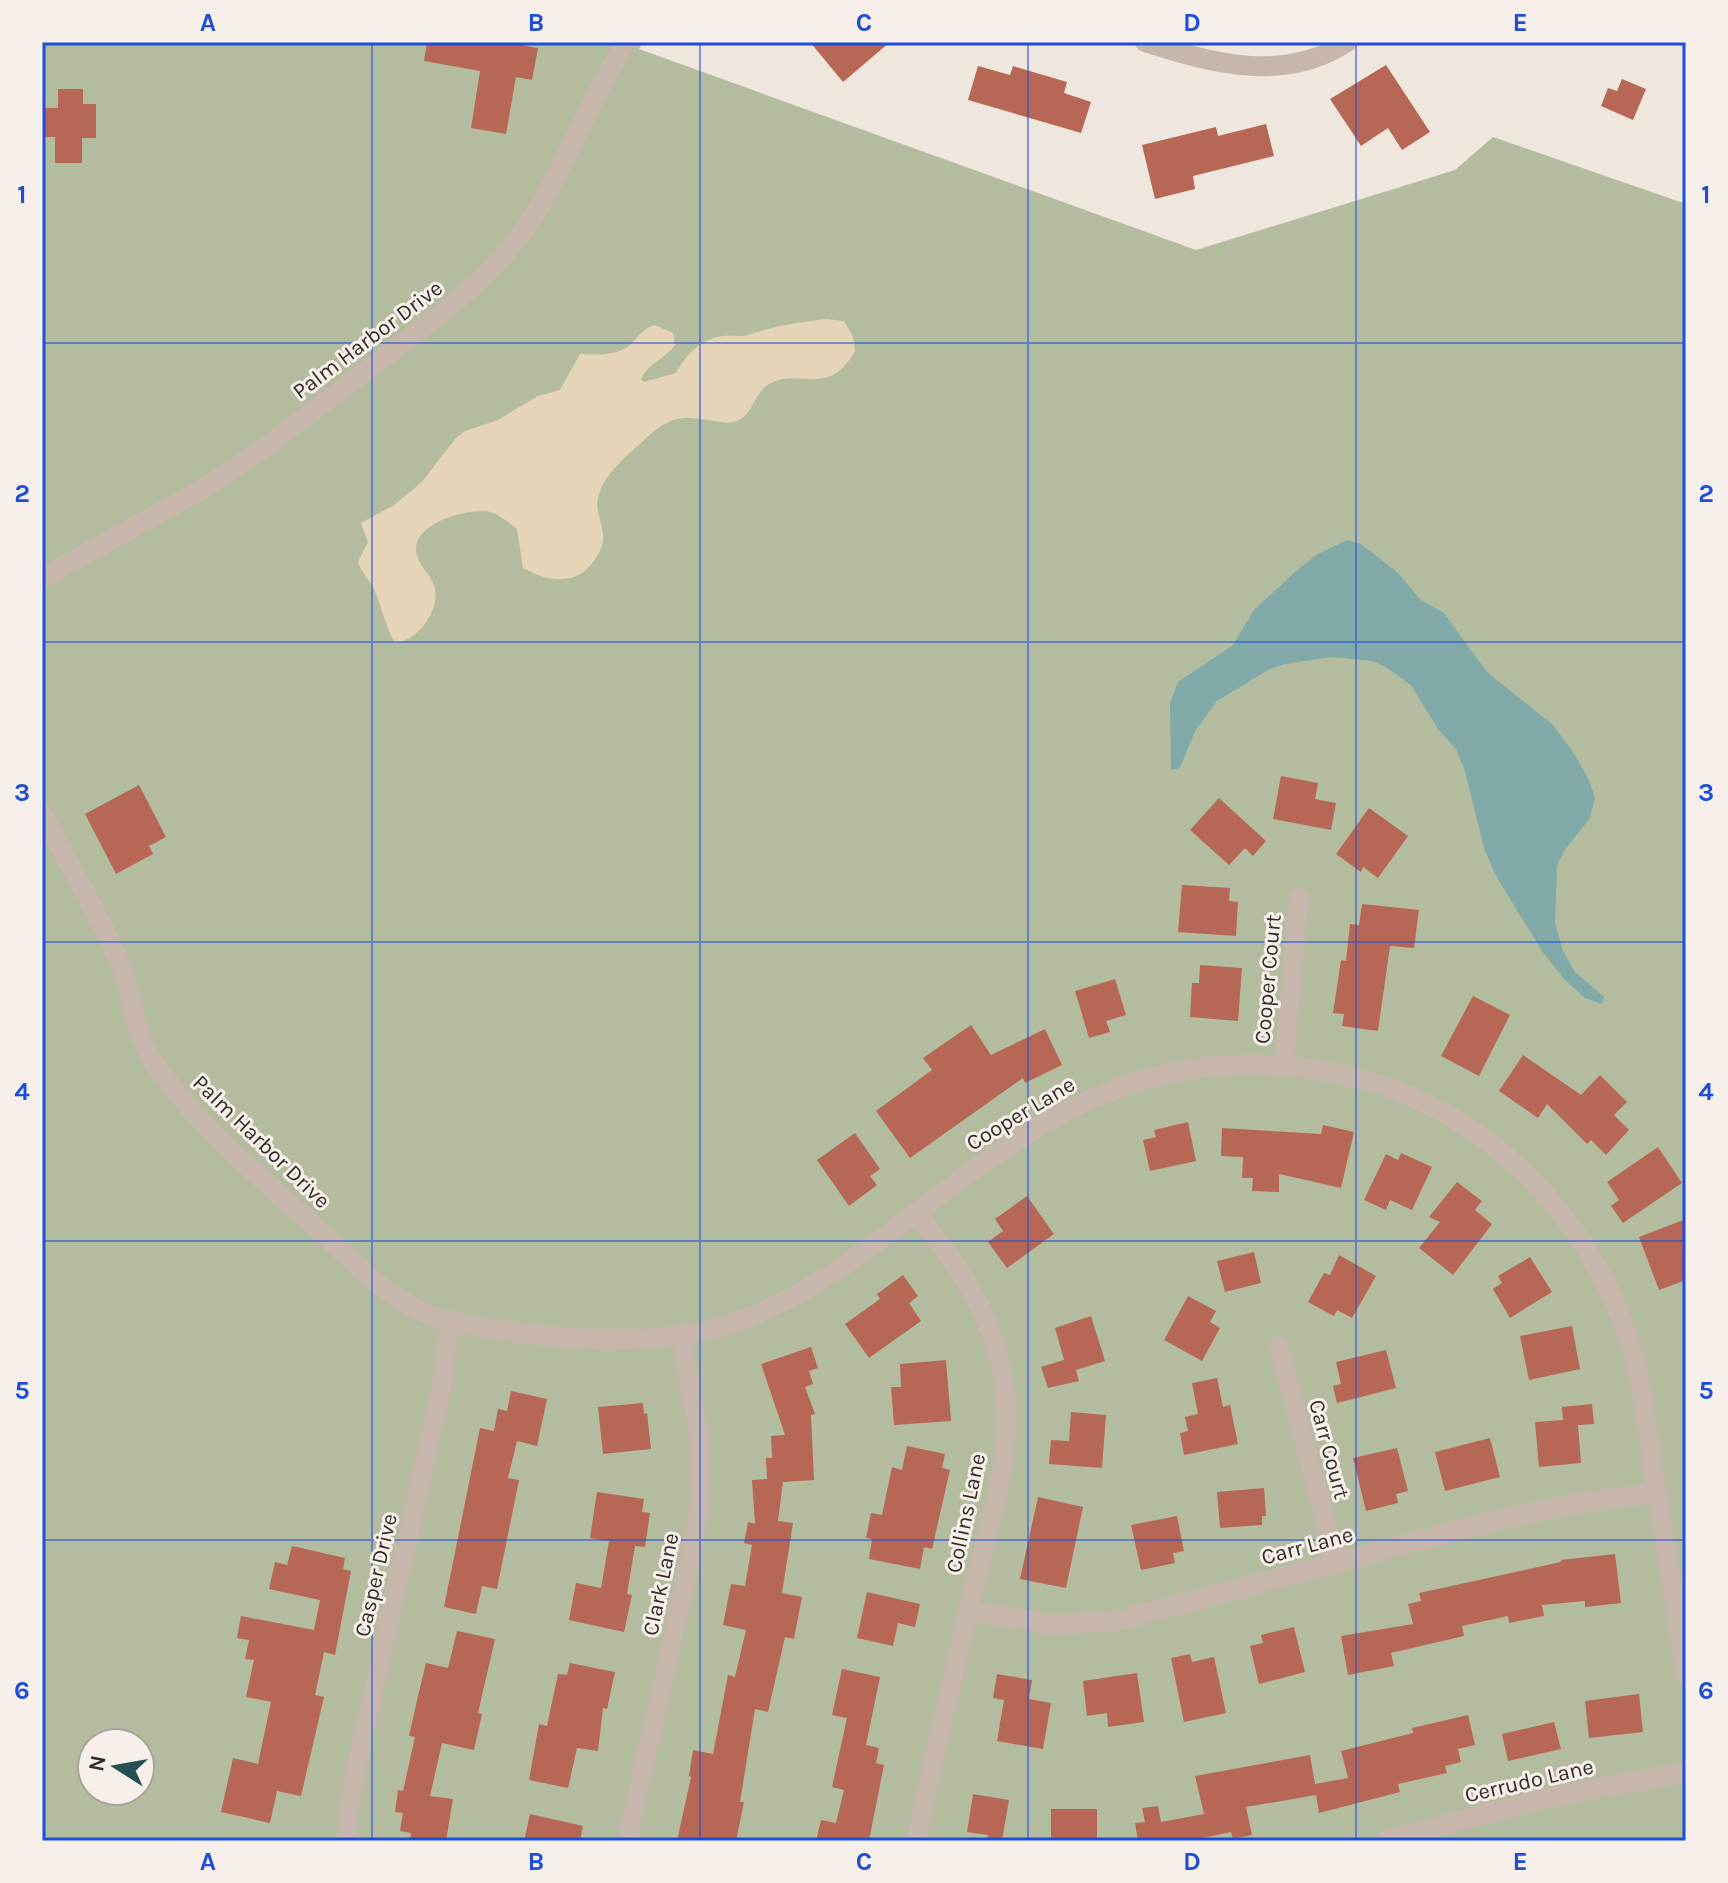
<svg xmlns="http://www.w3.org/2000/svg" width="1728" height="1883" font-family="Karla,sans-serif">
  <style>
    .green { fill: #b4bca0; fill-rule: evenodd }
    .sand { fill: #e6d4b9 }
    .water { fill: #81a9a8 }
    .building { fill: #b76755 }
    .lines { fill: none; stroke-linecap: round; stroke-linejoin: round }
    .minor { stroke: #c6b6ab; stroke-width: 20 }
    .grid { fill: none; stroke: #1d4ed8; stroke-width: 2; stroke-opacity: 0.55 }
    .labels { text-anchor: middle; stroke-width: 6; stroke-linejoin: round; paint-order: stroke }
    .street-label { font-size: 22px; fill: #352c2a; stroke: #f7f0ea }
    .neatline { fill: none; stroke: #1d4ed8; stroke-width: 3 }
    .grid-label { font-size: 26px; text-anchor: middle; font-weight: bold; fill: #1d4ed8 }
  </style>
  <rect width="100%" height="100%" fill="#efe6de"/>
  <path class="green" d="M 42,42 L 643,42 L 639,49 L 1196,250 L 1455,170 L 1493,137 L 1686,204 L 1686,1841 L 42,1841 ZM 92,1743 L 140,1743 L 140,1791 L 92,1791 Z"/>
  <path class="sand" d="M 827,319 L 844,321 L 853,337 L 855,351 C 827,400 800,366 769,384 C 753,393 753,419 733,422 C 726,424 716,421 709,420 C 678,415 667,418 643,441 C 627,456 603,474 598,498 C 595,512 604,525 603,540 C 602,549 598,555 593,562 C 575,587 547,581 523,568 L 517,529 C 508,522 497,512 485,511 C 463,510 415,523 416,550 C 417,566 432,574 435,589 C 439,612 418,641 395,643 C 385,626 382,607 374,589 C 369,579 362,573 358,562 L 368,542 L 361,523 L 394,505 L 421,483 L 456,438 L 465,431 L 498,420 L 538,396 L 560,390 L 580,354 C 596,355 617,356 630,345 C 639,336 642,329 655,325 L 673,333 L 675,345 C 665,359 647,364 641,380 L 644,382 L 676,373 C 687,354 700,339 723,336 C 731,335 740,337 748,335 C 774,326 800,322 827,319 Z"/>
  <polygon class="water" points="1347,540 1361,544 1397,572 1421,600 1443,612 1487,672 1553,725 1573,752 1589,780 1595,798 1590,818 1564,851 1557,866 1555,923 1563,951 1575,972 1604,997 1602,1004 1585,998 1564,979 1542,951 1496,876 1484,848 1465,771 1456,749 1438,729 1411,685 1386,667 1372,661 1332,657 1285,664 1268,670 1217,701 1195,731 1180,768 1171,770 1170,703 1178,682 1233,645 1254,610 1295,572 1318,554"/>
  <g class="building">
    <polygon points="427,42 504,42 538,48 532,80 516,77 506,134 471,128 480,71 424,61"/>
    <polygon points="810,42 890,42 843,82"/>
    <polygon points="1386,65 1430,132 1402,150 1388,128 1361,146 1330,99"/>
    <polygon points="978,66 1010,75 1013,66 1067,82 1064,93 1091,102 1081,133 968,100"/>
    <polygon points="1622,79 1646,89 1633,120 1601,106 1608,88 1617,91"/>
    <polygon points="58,89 83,89 83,104 96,104 96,138 82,138 82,163 55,163 55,137 42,137 42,108 58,108"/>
    <polygon points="1266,124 1274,156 1193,176 1195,189 1155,199 1142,145 1216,127 1218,136"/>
    <polygon points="1281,776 1318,783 1315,799 1336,803 1331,830 1273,819"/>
    <polygon points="139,785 166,837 149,846 153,854 116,874 85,814"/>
    <polygon points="1219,798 1266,841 1253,856 1245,848 1229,865 1190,830"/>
    <polygon points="1369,808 1408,836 1378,878 1363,867 1361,872 1336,854"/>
    <polygon points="1182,885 1230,888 1229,901 1238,902 1236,936 1178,932"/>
    <polygon points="1362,904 1419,910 1414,948 1390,946 1378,1031 1342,1026 1344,1014 1333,1013 1341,960 1346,961 1350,924 1359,925"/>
    <polygon points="1200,965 1242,968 1238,1021 1190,1017 1192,983 1199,983"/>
    <polygon points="1115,979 1126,1015 1106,1021 1110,1032 1089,1038 1075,991"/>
    <polygon points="1473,996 1510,1015 1479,1076 1441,1056"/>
    <polygon points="971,1025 991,1055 1045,1029 1062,1065 1025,1083 1023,1078 910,1158 876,1111 932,1070 923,1058"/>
    <polygon points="1523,1055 1581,1095 1600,1075 1627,1102 1614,1115 1629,1130 1606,1155 1591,1140 1587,1144 1547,1104 1538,1118 1499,1091"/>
    <polygon points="1188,1122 1196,1161 1150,1171 1143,1140 1156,1137 1154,1130"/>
    <polygon points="1323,1125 1354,1132 1341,1188 1279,1174 1279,1192 1252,1191 1253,1178 1242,1178 1243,1157 1221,1156 1222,1128 1321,1134"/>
    <polygon points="855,1133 880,1169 870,1176 877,1185 849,1206 817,1160"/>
    <polygon points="1658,1147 1682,1183 1623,1223 1611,1206 1619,1200 1607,1182"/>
    <polygon points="1401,1153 1432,1167 1412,1210 1390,1200 1386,1210 1364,1200 1386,1154 1398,1160"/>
    <polygon points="1457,1182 1482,1201 1475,1210 1492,1224 1453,1275 1419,1248 1440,1222 1429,1217"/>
    <polygon points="1027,1196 1054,1234 1007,1268 988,1242 1003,1231 995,1219"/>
    <polygon points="1686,1219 1686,1280 1659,1290 1639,1237"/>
    <polygon points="1254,1252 1261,1283 1225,1292 1217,1261"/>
    <polygon points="1339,1255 1376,1276 1352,1318 1337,1310 1334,1316 1308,1302 1324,1273 1330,1275"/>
    <polygon points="1530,1257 1552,1292 1510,1318 1493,1289 1502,1283 1498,1276"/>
    <polygon points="903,1275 918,1296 909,1303 921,1321 869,1358 845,1324 880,1299 877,1294"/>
    <polygon points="1188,1296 1216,1311 1210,1322 1220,1328 1202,1361 1164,1340"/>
    <polygon points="1091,1316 1105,1361 1076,1370 1079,1381 1048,1388 1041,1367 1064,1360 1055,1328"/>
    <polygon points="1572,1326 1580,1369 1529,1380 1520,1336"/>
    <polygon points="811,1347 818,1368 809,1371 813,1384 805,1387 815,1414 811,1415 814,1480 783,1482 778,1521 793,1523 782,1593 802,1597 794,1639 785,1637 768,1712 755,1709 740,1802 744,1802 736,1841 677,1841 691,1777 689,1776 693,1750 713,1754 728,1675 735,1677 746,1630 723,1625 731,1584 745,1586 752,1545 744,1543 748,1522 755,1524 752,1480 767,1479 766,1458 772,1458 771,1436 785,1435 761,1364"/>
    <polygon points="1386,1350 1396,1388 1337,1403 1333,1386 1341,1384 1336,1362"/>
    <polygon points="946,1360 951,1421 894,1425 891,1387 901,1387 900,1364"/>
    <polygon points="1217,1378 1223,1407 1230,1405 1238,1444 1184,1455 1180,1433 1188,1431 1185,1417 1198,1414 1192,1383"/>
    <polygon points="511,1391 547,1399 537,1446 517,1441 508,1478 519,1480 497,1589 482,1586 476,1614 444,1607 480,1428 494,1431 498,1409 507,1411"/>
    <polygon points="643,1403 644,1414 647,1413 651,1449 603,1454 598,1407"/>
    <polygon points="1592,1404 1594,1424 1578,1425 1581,1463 1539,1467 1535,1422 1563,1420 1562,1407"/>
    <polygon points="1071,1412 1106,1415 1102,1468 1049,1464 1051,1440 1069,1441"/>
    <polygon points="1490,1438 1500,1477 1445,1491 1435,1452"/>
    <polygon points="907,1446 945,1454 942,1468 950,1470 932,1549 924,1547 920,1569 869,1559 872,1539 866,1538 871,1513 882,1515 892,1467 902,1470"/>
    <polygon points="1397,1448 1408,1491 1396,1494 1398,1503 1366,1511 1353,1458"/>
    <polygon points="1264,1488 1266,1516 1262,1516 1262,1525 1220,1528 1217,1492"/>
    <polygon points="597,1492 644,1499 642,1512 650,1513 645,1547 635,1546 627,1594 632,1595 624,1632 569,1620 576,1583 601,1588 609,1541 590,1538"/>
    <polygon points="1038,1497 1083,1507 1066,1588 1020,1579"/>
    <polygon points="1177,1516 1184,1551 1173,1553 1175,1563 1141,1570 1131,1525"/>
    <polygon points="292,1546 345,1558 343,1569 351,1571 335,1655 324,1652 315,1695 324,1697 301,1796 277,1791 270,1823 221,1812 233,1758 258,1764 271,1702 246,1697 254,1660 245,1659 249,1640 237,1638 241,1616 314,1630 320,1600 269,1589 275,1562 287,1565"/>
    <polygon points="1615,1554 1621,1603 1585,1607 1585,1601 1542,1605 1544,1616 1509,1623 1508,1616 1462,1626 1464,1636 1391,1653 1394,1666 1348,1675 1341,1636 1413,1624 1408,1604 1421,1601 1419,1593 1561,1562 1561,1560"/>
    <polygon points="867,1592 920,1604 915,1627 898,1623 893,1646 857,1638"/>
    <polygon points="1294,1627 1305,1672 1259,1684 1250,1646 1263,1643 1261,1635"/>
    <polygon points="457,1631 495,1639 478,1713 482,1714 474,1750 442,1743 430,1796 453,1799 446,1841 410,1841 411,1833 400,1831 403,1813 395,1812 398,1790 403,1791 415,1737 409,1736 417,1700 426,1663 448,1668"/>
    <polygon points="1190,1654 1192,1662 1214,1657 1226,1713 1184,1722 1171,1658"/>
    <polygon points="570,1663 615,1672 607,1709 603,1708 598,1751 577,1748 568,1788 529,1780 539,1724 547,1726 558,1674 567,1675"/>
    <polygon points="842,1669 880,1677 866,1745 879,1748 876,1763 884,1765 869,1841 816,1841 821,1820 836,1823 844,1790 832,1787 847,1718 832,1715"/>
    <polygon points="1137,1673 1144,1722 1108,1727 1107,1713 1087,1716 1083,1681"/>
    <polygon points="997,1674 1032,1680 1029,1699 1051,1703 1043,1749 997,1741 1004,1700 993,1698"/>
    <polygon points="1639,1694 1643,1732 1589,1738 1585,1701"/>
    <polygon points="1468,1715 1475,1745 1458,1749 1461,1762 1445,1766 1447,1773 1398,1784 1400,1792 1319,1813 1316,1795 1246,1807 1252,1835 1233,1839 1231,1832 1188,1841 1138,1841 1135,1823 1145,1822 1142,1808 1158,1806 1161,1822 1204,1814 1195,1776 1310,1755 1315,1784 1348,1778 1341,1751 1413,1733 1412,1728"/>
    <polygon points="1554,1722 1561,1749 1508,1761 1502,1734"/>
    <polygon points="973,1794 1009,1800 1002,1841 987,1841 988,1835 967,1832"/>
    <rect x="1051" y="1809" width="46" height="32"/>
    <polygon points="530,1814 583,1826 580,1841 524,1841"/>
  </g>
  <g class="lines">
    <g class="minor">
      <path d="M 1145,42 C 1211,63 1284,84 1347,42"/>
      <path d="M 42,578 L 199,491 L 237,467 C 286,433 332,396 379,361 C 431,321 485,284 524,230 C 565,171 588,103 626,42"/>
      <path d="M 42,813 C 67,862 97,910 119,961 C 134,994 132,1028 152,1059 C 192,1122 264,1181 320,1231 C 352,1260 386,1297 427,1314 C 462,1328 512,1331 550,1336 C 619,1344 691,1341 756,1314 C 811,1292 859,1256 906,1220 C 1022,1133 1118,1058 1272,1065 C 1337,1068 1404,1087 1460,1122 C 1549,1179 1613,1268 1638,1371 L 1686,1675"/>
      <polyline points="1284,1065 1299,897"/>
      <polyline points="1279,1347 1336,1563"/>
      <polyline points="968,1610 1053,1625 1121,1620 1497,1520 1573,1504 1657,1492"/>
      <polyline points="347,1841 348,1816 355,1773 441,1390 450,1320"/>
      <polyline points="627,1841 691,1557 701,1500 699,1435 681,1335"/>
      <path d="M 916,1841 C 933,1762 951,1683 970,1604 C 987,1530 1018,1448 1002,1371 C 989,1306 955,1263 916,1212"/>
      <polyline points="1384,1841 1546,1798 1686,1772"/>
    </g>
  </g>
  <path class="grid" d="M 372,42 L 372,1841M 700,42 L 700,1841M 1028,42 L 1028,1841M 1356,42 L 1356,1841M 42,343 L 1686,343M 42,642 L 1686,642M 42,942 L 1686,942M 42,1241 L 1686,1241M 42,1540 L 1686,1540"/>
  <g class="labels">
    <g class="street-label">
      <text transform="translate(367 339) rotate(-37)" y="8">Palm Harbor Drive</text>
      <text transform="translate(1267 979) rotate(-85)" y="8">Cooper Court</text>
      <text transform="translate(1020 1113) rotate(-31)" y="8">Cooper Lane</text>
      <text transform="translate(262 1141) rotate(44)" y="8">Palm Harbor Drive</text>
      <text transform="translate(1330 1449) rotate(75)" y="8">Carr Court</text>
      <text transform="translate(965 1513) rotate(-78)" y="8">Collins Lane</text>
      <text transform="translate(1307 1545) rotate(-15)" y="8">Carr Lane</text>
      <text transform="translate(375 1575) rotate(-77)" y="8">Casper Drive</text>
      <text transform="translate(660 1584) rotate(-78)" y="8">Clark Lane</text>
      <text transform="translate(1529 1780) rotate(-13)" y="8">Cerrudo Lane</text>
    </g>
  </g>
  <rect width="1728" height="1883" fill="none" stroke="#f7f0ea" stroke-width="88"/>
  <g transform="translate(116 1767) rotate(281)"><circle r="38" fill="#f7f0ea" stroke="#a9a29d" stroke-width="2"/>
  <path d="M0-6L14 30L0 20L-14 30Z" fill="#245051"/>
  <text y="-12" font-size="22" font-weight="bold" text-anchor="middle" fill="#352c2a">N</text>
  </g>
  <rect x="44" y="44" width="1640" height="1795" class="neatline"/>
  <g class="grid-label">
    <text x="208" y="31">A</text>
    <text x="536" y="31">B</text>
    <text x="864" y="31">C</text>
    <text x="1192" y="31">D</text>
    <text x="1520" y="31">E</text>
    <text x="22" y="203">1</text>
    <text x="1706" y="203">1</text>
    <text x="22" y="502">2</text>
    <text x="1706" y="502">2</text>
    <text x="22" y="801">3</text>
    <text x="1706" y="801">3</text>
    <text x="22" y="1100">4</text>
    <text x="1706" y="1100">4</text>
    <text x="22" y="1399">5</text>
    <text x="1706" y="1399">5</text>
    <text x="22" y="1699">6</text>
    <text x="1706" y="1699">6</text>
    <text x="208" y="1870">A</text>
    <text x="536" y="1870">B</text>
    <text x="864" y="1870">C</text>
    <text x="1192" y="1870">D</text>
    <text x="1520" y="1870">E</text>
  </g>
</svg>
